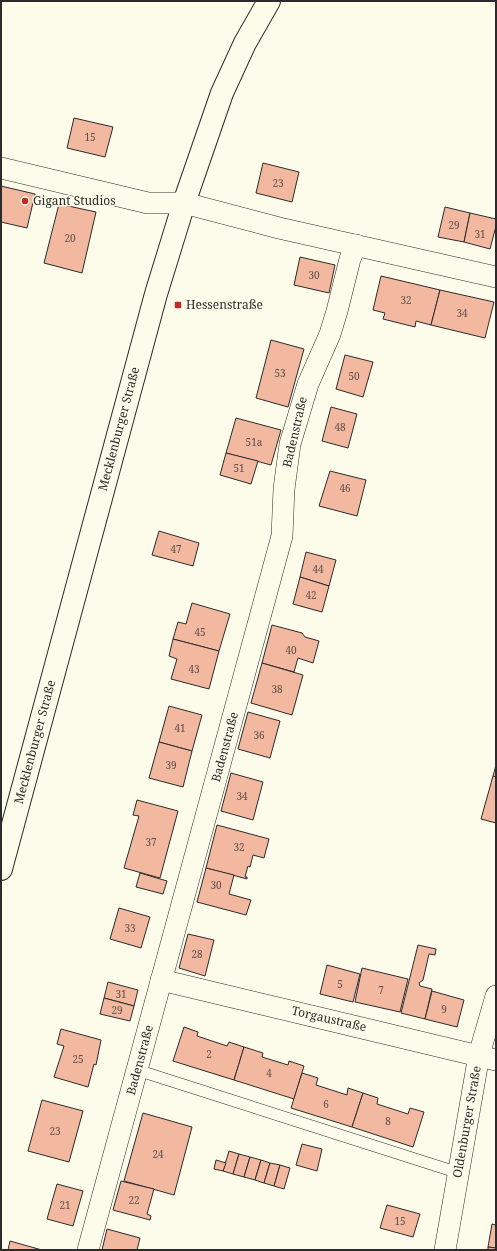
<svg xmlns="http://www.w3.org/2000/svg" width="497" height="1251" font-family="'Noto Serif',serif">
  <style>
    .building { fill: #f2b8a0; stroke: #2b2b2b }
    .lines { fill: none; stroke-linecap: round; stroke-linejoin: round }
    .lane-casing { stroke: #2b2b2b; stroke-width: 12 }
    .street-casing { stroke: #2b2b2b; stroke-width: 22 }
    .secondary-casing { stroke: #2b2b2b; stroke-width: 24 }
    .lane { stroke: #fdfbea; stroke-width: 11 }
    .street { stroke: #fdfbea; stroke-width: 21 }
    .secondary { stroke: #fdfbea; stroke-width: 22 }
    .poi-dot { fill: #c62828; stroke: #fdfbea; stroke-width: 1.5 }
    .labels { text-anchor: middle; stroke-width: 3; stroke-linejoin: round; paint-order: stroke }
    .number-label { font-size: 10px; fill: #5d4e48 }
    .poi-label { font-size: 12px; fill: #2b2b2b; stroke: #fdfbea; text-anchor: start }
    .street-label { font-size: 12px; fill: #2b2b2b; stroke: #fdfbea }
  </style>
  <rect width="100%" height="100%" fill="#fdfbea"/>
  <g class="building">
    <polygon points="74,118 113,127 105,157 67,148"/>
    <polygon points="263,163 299,172 292,202 256,193"/>
    <polygon points="1,186 35,194 27,228 1,222"/>
    <polygon points="59,204 96,212 82,273 44,263"/>
    <polygon points="445,207 470,213 464,242 438,237"/>
    <polygon points="470,213 496,219 496,226 490,249 464,242"/>
    <polygon points="300,257 335,265 329,293 294,285"/>
    <polygon points="381,276 440,290 431,325 416,321 415,327 383,319 385,313 373,310"/>
    <polygon points="440,290 494,302 485,338 431,325"/>
    <polygon points="271,340 304,349 288,407 256,398"/>
    <polygon points="345,355 373,362 363,397 336,389"/>
    <polygon points="331,407 357,414 348,448 322,441"/>
    <polygon points="236,418 281,430 271,465 226,453"/>
    <polygon points="226,453 258,461 251,484 220,475"/>
    <polygon points="330,471 366,480 357,516 319,506"/>
    <polygon points="159,531 199,543 193,566 152,555"/>
    <polygon points="306,552 336,560 329,586 300,577"/>
    <polygon points="300,577 329,586 322,612 293,604"/>
    <polygon points="192,603 230,614 219,651 173,639 178,622 186,624"/>
    <polygon points="272,625 302,633 305,637 319,641 313,663 298,658 294,672 262,663"/>
    <polygon points="173,639 219,651 209,689 171,679 177,659 169,656"/>
    <polygon points="262,663 303,675 292,715 251,703"/>
    <polygon points="169,706 202,715 192,751 159,742"/>
    <polygon points="248,712 280,721 270,758 238,749"/>
    <polygon points="159,742 192,751 183,787 149,778"/>
    <polygon points="496,765 496,777 493,776"/>
    <polygon points="231,773 263,782 253,820 221,811"/>
    <polygon points="493,776 496,777 496,823 481,819"/>
    <polygon points="137,800 178,811 160,878 124,868 139,816 133,815"/>
    <polygon points="217,825 269,839 264,858 253,855 250,867 248,866 245,877 247,877 247,879 206,868"/>
    <polygon points="206,868 234,875 229,894 251,900 246,915 197,902"/>
    <polygon points="140,873 167,881 163,894 136,887"/>
    <polygon points="119,908 150,917 141,948 110,939"/>
    <polygon points="188,934 214,940 205,976 179,968"/>
    <polygon points="418,945 436,949 435,955 429,954 423,980 419,983 420,986 432,989 425,1019 401,1013"/>
    <polygon points="327,965 360,974 353,1002 320,994"/>
    <polygon points="362,968 408,979 400,1012 355,1002"/>
    <polygon points="108,982 138,990 134,1006 104,998"/>
    <polygon points="432,991 464,1000 457,1027 425,1019"/>
    <polygon points="104,998 134,1006 130,1021 100,1014"/>
    <polygon points="184,1027 198,1032 197,1036 227,1046 229,1042 244,1047 234,1080 173,1061"/>
    <polygon points="61,1029 101,1040 96,1065 94,1064 88,1087 54,1077 64,1046 57,1044"/>
    <polygon points="244,1047 263,1053 262,1057 288,1065 289,1061 304,1066 294,1099 234,1080"/>
    <polygon points="302,1073 318,1078 316,1085 347,1095 348,1088 363,1093 352,1127 291,1108"/>
    <polygon points="363,1093 378,1098 377,1104 408,1114 410,1108 424,1112 413,1147 352,1127"/>
    <polygon points="42,1100 83,1111 69,1162 28,1151"/>
    <polygon points="143,1113 192,1127 174,1195 124,1181"/>
    <polygon points="302,1144 322,1149 317,1171 296,1165"/>
    <polygon points="229,1151 239,1154 233,1174 223,1171"/>
    <polygon points="239,1154 250,1157 244,1177 233,1174"/>
    <polygon points="250,1157 261,1160 255,1180 244,1177"/>
    <polygon points="216,1160 226,1163 223,1171 214,1169"/>
    <polygon points="261,1160 270,1163 264,1183 255,1180"/>
    <polygon points="270,1163 280,1165 274,1186 264,1183"/>
    <polygon points="280,1165 290,1168 284,1189 274,1186"/>
    <polygon points="121,1181 154,1189 147,1214 151,1216 150,1220 113,1210"/>
    <polygon points="57,1184 83,1191 73,1226 47,1219"/>
    <polygon points="387,1205 420,1214 413,1237 380,1228"/>
    <polygon points="492,1224 496,1225 496,1248 488,1247"/>
    <polygon points="107,1229 140,1238 137,1250 102,1250"/>
    <polygon points="10,1241 42,1250 8,1250"/>
    <polygon points="488,1247 496,1248 496,1250 488,1250"/>
  </g>
  <g class="lines">
    <g class="lane-casing">
      <polyline id="lane" points="137,1070 459,1173"/>
    </g>
    <g class="street-casing">
      <g id="street">
        <polyline points="1,168 148,203 184,203 279,228 496,277"/>
        <polyline points="161,980 496,1060"/>
        <polyline points="88,1250 282,536 284,489 290,444 308,384 330,334 337,311 350,259 356,245"/>
        <polyline points="445,1250 479,1055 496,996"/>
      </g>
    </g>
    <g class="secondary-casing">
      <polyline id="secondary" points="1,869 156,294 184,203 222,93 245,43 269,1"/>
    </g>
    <use href="#lane" class="lane"/>
    <use href="#street" class="street"/>
    <use href="#secondary" class="secondary"/>
  </g>
  <g class="poi-dot">
    <circle cx="25" cy="201" r="4"/>
    <rect x="174" y="301" width="8" height="8" rx="2"/>
  </g>
  <g class="labels">
    <g class="number-label">
      <text x="90" y="141">15</text>
      <text x="278" y="187">23</text>
      <text x="454" y="229">29</text>
      <text x="480" y="238">31</text>
      <text x="70" y="242">20</text>
      <text x="314" y="279">30</text>
      <text x="406" y="304">32</text>
      <text x="462" y="317">34</text>
      <text x="280" y="377">53</text>
      <text x="354" y="380">50</text>
      <text x="340" y="431">48</text>
      <text x="254" y="446">51a</text>
      <text x="239" y="472">51</text>
      <text x="345" y="492">46</text>
      <text x="176" y="553">47</text>
      <text x="318" y="573">44</text>
      <text x="311" y="599">42</text>
      <text x="200" y="636">45</text>
      <text x="291" y="654">40</text>
      <text x="194" y="673">43</text>
      <text x="277" y="693">38</text>
      <text x="180" y="732">41</text>
      <text x="259" y="739">36</text>
      <text x="171" y="769">39</text>
      <text x="242" y="800">34</text>
      <text x="151" y="846">37</text>
      <text x="239" y="851">32</text>
      <text x="216" y="889">30</text>
      <text x="130" y="932">33</text>
      <text x="197" y="958">28</text>
      <text x="340" y="988">5</text>
      <text x="381" y="994">7</text>
      <text x="121" y="998">31</text>
      <text x="444" y="1013">9</text>
      <text x="117" y="1014">29</text>
      <text x="209" y="1058">2</text>
      <text x="78" y="1063">25</text>
      <text x="269" y="1077">4</text>
      <text x="326" y="1108">6</text>
      <text x="388" y="1125">8</text>
      <text x="55" y="1135">23</text>
      <text x="158" y="1158">24</text>
      <text x="134" y="1204">22</text>
      <text x="65" y="1209">21</text>
      <text x="400" y="1225">15</text>
    </g>
    <g class="poi-label">
      <text x="33" y="205">Gigant Studios</text>
      <text x="186" y="309">Hessenstraße</text>
    </g>
    <g class="street-label">
      <text transform="translate(119 429) rotate(-75)" y="4">Mecklenburger Straße</text>
      <text transform="translate(295 432) rotate(-77)" y="4">Badenstraße</text>
      <text transform="translate(35 742) rotate(-75)" y="4">Mecklenburger Straße</text>
      <text transform="translate(225 747) rotate(-75)" y="4">Badenstraße</text>
      <text transform="translate(329 1019) rotate(13)" y="4">Torgaustraße</text>
      <text transform="translate(140 1060) rotate(-75)" y="4">Badenstraße</text>
      <text transform="translate(467 1122) rotate(-80)" y="4">Oldenburger Straße</text>
    </g>
  </g>
  <rect width="497" height="1251" fill="none" stroke="#2b2b2b" stroke-width="4"/>
</svg>
